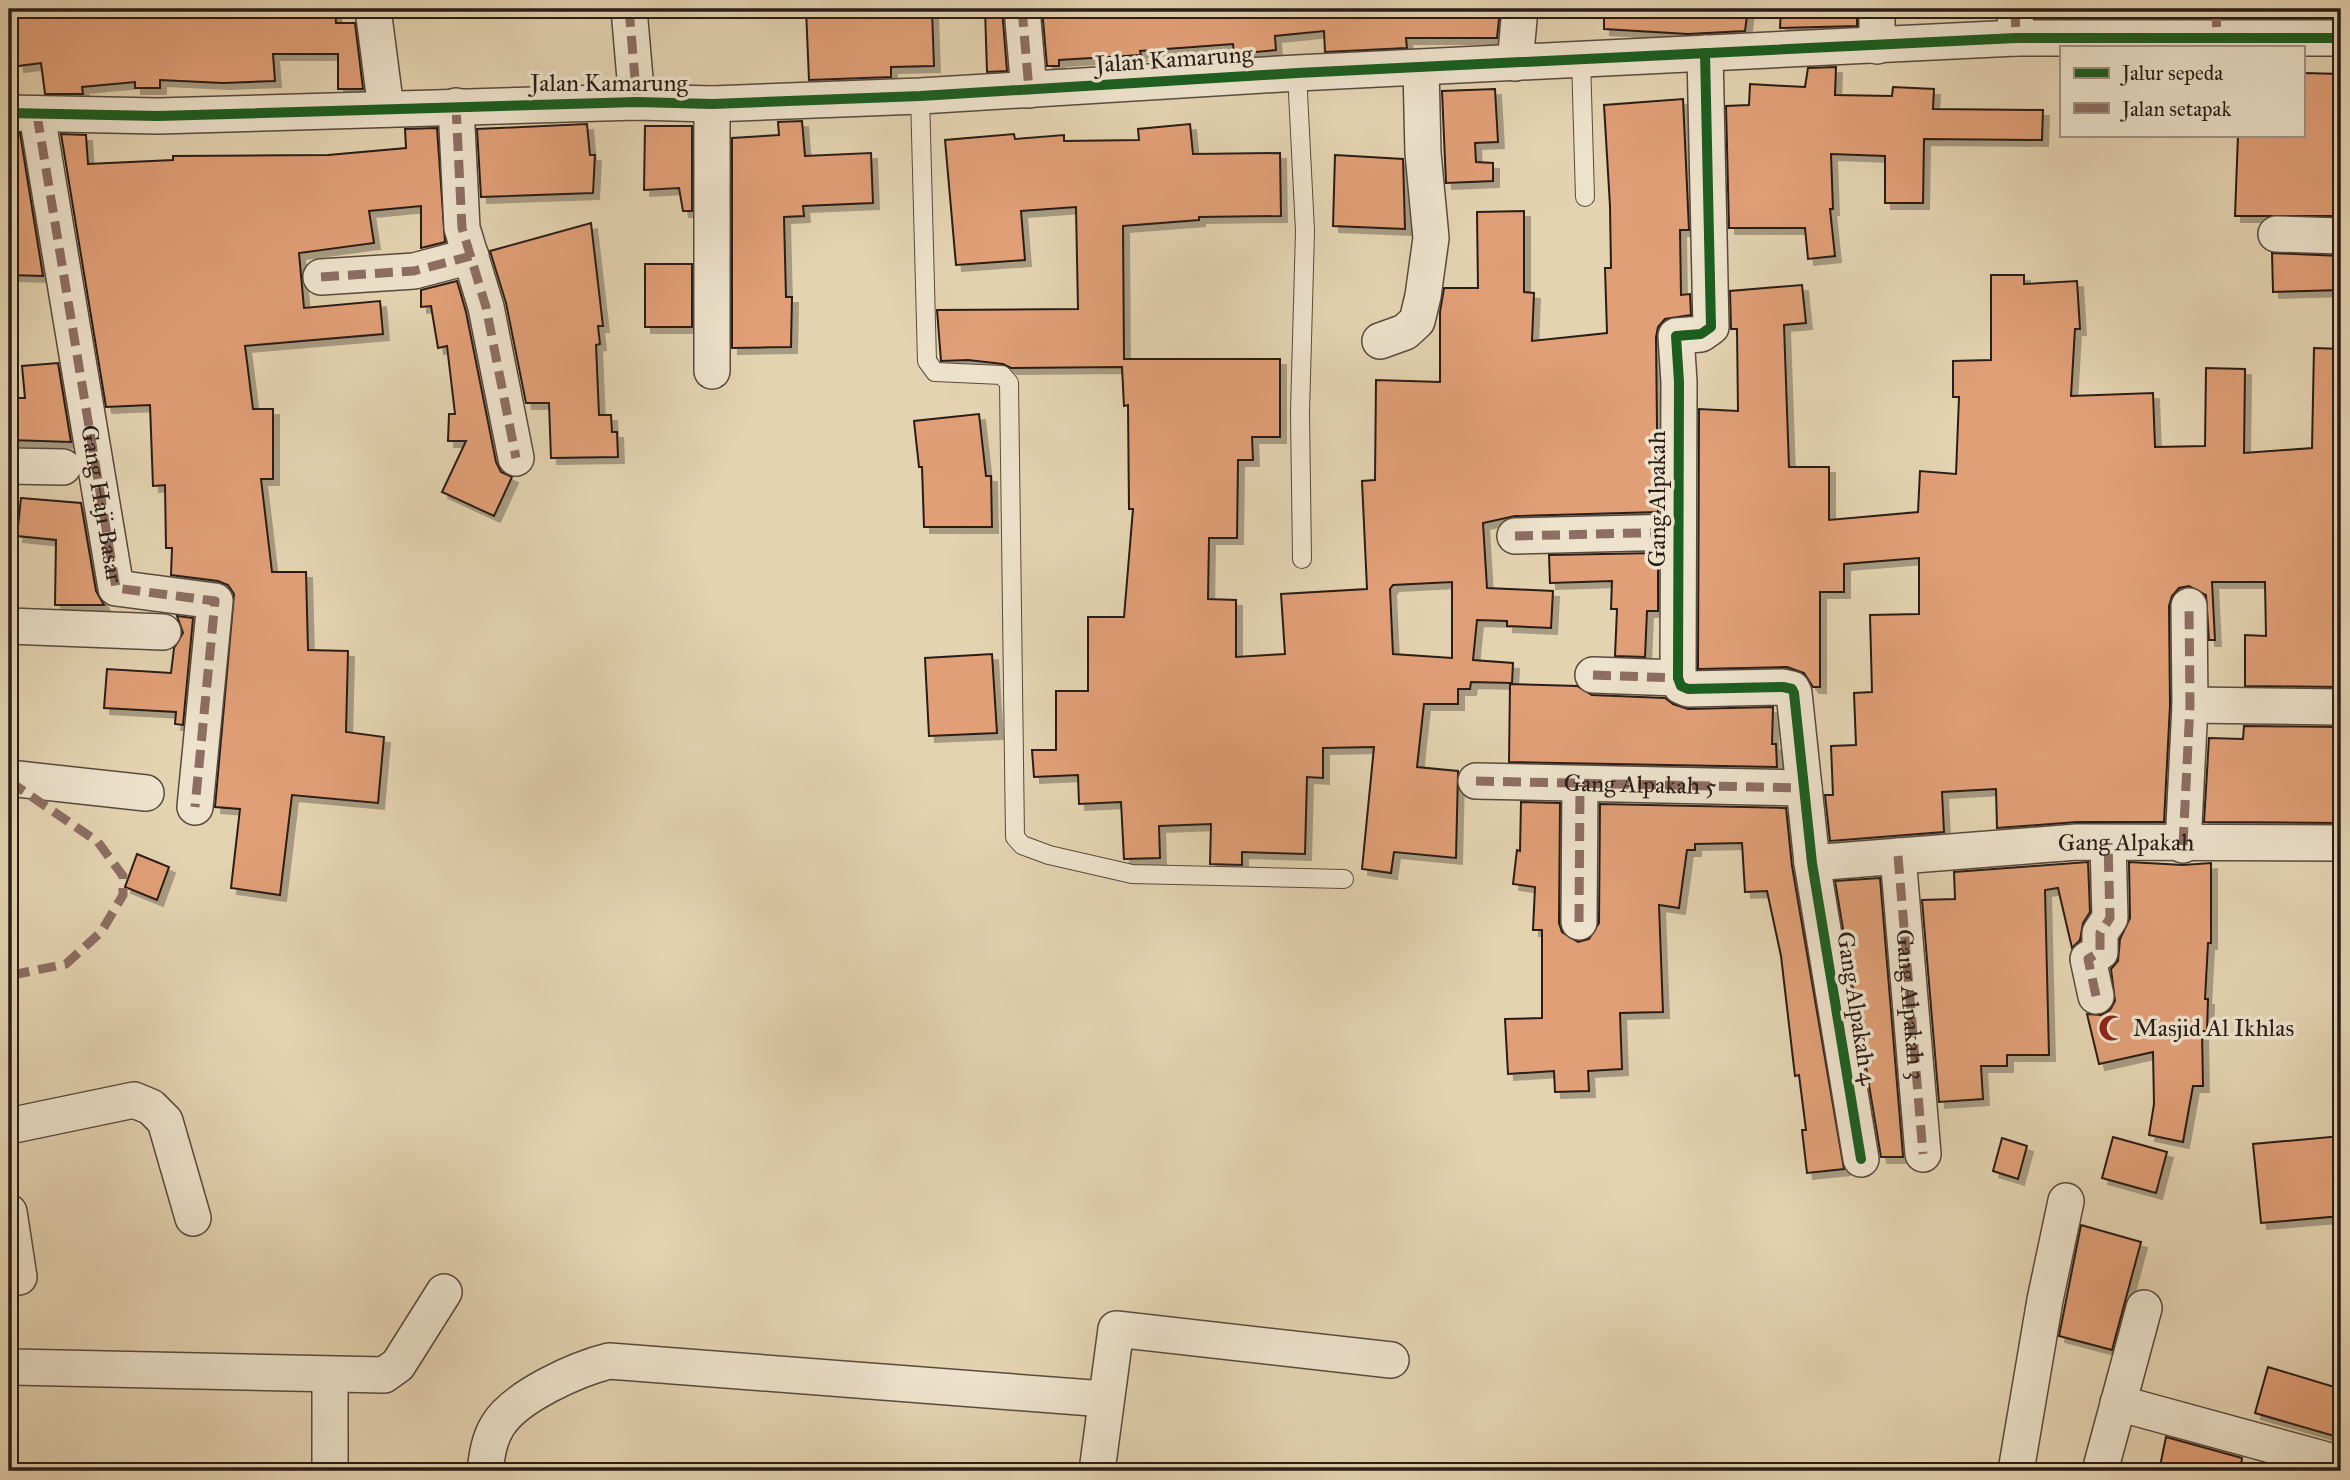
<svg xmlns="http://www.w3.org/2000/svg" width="2350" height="1480" font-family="'IM FELL Great Primer',serif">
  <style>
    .building { fill: #e19f77; stroke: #291d17; stroke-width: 2; fill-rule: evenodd; filter: url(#shadow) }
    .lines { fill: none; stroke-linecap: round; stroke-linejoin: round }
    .service-casing { stroke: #584a3e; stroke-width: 20 }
    .minor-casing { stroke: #584a3e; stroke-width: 38 }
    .service { stroke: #ede2cc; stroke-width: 18 }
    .minor { stroke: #ede2cc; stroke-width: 35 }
    .quiet { stroke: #8d6e63; stroke-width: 9; stroke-dasharray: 18 9; stroke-linecap: butt }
    .cycleway-casing { stroke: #ede2cc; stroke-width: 15 }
    .cycleway { stroke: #1b5e20; stroke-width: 10 }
    .labels { text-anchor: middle; stroke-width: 7; stroke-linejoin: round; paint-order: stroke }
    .street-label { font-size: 24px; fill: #291d17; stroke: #ede2cc }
    .poi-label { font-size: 24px; fill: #291d17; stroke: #ede2cc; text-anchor: start }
  </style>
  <defs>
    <filter id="shadow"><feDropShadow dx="6" dy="6" stdDeviation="0" flood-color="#0004"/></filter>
  </defs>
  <rect width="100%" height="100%" fill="#e4d3b1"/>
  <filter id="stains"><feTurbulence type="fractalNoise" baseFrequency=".00286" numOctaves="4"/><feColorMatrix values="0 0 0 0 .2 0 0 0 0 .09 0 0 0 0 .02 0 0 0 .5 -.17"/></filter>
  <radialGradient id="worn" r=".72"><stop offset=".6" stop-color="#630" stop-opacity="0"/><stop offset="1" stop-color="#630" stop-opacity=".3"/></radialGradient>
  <g class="building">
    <polygon points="13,9 335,9 336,23 355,23 363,89 338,89 338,54 273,54 275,81 223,83 160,80 160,88 135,88 135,82 82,87 83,94 45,94 41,63 18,66"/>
    <polygon points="806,9 863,9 863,13 932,11 934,66 891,67 891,77 809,80"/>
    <polygon points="985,9 1002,9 1007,71 987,72"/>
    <polygon points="1042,9 1500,9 1497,38 1406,38 1407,48 1325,52 1324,31 1275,36 1276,50 1234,54 1233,44 1140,51 1141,55 1059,60 1059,66 1047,66"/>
    <polygon points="1604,9 1748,9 1745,31 1688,34 1604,29"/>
    <polygon points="1781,9 1857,9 1857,26 1780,28"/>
    <polygon points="1836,67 1835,95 1892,96 1893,87 1934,89 1933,109 2043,110 2042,140 1924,139 1923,203 1885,203 1885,156 1831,154 1833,209 1830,209 1835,256 1808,259 1805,228 1729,228 1726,106 1749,105 1750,84 1805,87 1808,68"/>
    <polygon points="2304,73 2341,74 2341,216 2235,216 2238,135 2304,135"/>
    <polygon points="1495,89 1498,142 1475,143 1476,162 1493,163 1493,181 1446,183 1442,91"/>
    <path d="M 1683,99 L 1689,230 L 1680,230 L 1681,295 L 1690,294 L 1691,315 L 1665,319 L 1658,327 L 1656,337 L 1658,512 L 1515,516 L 1483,523 L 1487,588 L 1553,591 L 1551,628 L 1507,626 L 1507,621 L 1477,620 L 1473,660 L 1513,663 L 1512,683 L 1471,682 L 1470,689 L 1458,689 L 1458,704 L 1424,704 L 1417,767 L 1458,771 L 1456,858 L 1394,852 L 1391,873 L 1362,869 L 1374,747 L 1323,748 L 1323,778 L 1307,777 L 1305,854 L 1242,852 L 1242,865 L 1210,864 L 1211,824 L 1159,826 L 1160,858 L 1124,859 L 1121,802 L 1079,804 L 1078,775 L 1034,777 L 1032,750 L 1056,750 L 1056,691 L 1088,691 L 1088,617 L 1124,617 L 1133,509 L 1129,509 L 1128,405 L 1124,406 L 1122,367 L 1011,368 L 1003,364 L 968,360 L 941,361 L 937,310 L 1078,309 L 1076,207 L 1021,211 L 1025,260 L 956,265 L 945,140 L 1014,134 L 1015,139 L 1064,135 L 1064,141 L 1139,140 L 1138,129 L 1190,124 L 1193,154 L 1280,153 L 1281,216 L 1199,217 L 1199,220 L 1123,226 L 1124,359 L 1280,359 L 1280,437 L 1252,437 L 1253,460 L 1238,460 L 1237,538 L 1209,538 L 1208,599 L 1236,600 L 1236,657 L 1285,654 L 1281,594 L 1367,589 L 1362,481 L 1375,480 L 1376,380 L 1440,382 L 1440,312 L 1444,288 L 1478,288 L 1477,212 L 1524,211 L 1524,292 L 1534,293 L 1532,341 L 1607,333 L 1605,268 L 1611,268 L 1610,206 L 1604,105 ZM 1452,582 L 1452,658 L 1393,654 L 1390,589 L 1393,585 Z"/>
    <polygon points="802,121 805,156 871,153 873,203 803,206 804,216 784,217 786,297 792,297 791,347 732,348 732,138 779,135 778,122"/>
    <polygon points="587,124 590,155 595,155 593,193 481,197 477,129"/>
    <polygon points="645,126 692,126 692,211 683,211 679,188 644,190"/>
    <polygon points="437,128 445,242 421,248 421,206 369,211 374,243 299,253 304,308 380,301 383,334 245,346 253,409 273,409 273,479 261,479 272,572 306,572 308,650 348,651 346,732 384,737 378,803 292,795 280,895 231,888 240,809 215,807 234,594 228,585 218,581 171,575 172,548 166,548 165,485 153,486 150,405 106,407 61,134 86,135 88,164 173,160 173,156 328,155 406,148 405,129"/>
    <polygon points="9,133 20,133 43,276 9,275"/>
    <polygon points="1335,155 1403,159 1405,229 1333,226"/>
    <polygon points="591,223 603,326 598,326 600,344 596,345 599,415 611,415 612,432 617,432 618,457 551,458 549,403 526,403 506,303 490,251"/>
    <polygon points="2272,253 2341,256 2341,290 2273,292"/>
    <rect x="645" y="264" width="47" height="63"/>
    <polygon points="1991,275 2024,275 2024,284 2077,281 2080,329 2075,329 2071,396 2153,393 2155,447 2205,446 2206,368 2245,369 2244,453 2312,448 2314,348 2341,349 2341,687 2245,686 2245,635 2266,636 2265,582 2212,582 2215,640 2209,640 2206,595 2189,586 2179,588 2172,596 2169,606 2170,705 2164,822 2077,822 1997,828 1996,789 1942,792 1944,832 1830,841 1825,795 1833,795 1831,746 1856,745 1854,693 1872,692 1870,615 1919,614 1919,558 1844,564 1844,592 1820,592 1820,687 1813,687 1804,673 1787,667 1698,669 1699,409 1738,411 1737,329 1731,329 1730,291 1802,285 1806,323 1784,325 1789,467 1829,467 1829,520 1918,512 1920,471 1956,474 1959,397 1953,397 1953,361 1991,360"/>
    <polygon points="457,281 466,312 496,462 501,472 512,477 494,516 442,492 466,441 448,441 449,414 455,414 447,346 438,348 431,306 421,307 421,290"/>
    <polygon points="58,363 71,442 9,440 9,398 25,398 22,366"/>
    <polygon points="979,414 986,476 991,476 992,527 924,527 922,467 919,467 914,421"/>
    <polygon points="21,498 81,503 96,591 104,605 55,605 56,540 17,536"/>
    <polygon points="1658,553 1658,611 1647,611 1645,657 1615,656 1617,609 1611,609 1612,581 1550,583 1549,555"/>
    <polygon points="177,616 193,618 183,725 175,724 176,712 104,708 107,669 171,673 174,648 183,633"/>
    <polygon points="992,654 997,733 929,736 925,658"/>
    <polygon points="1510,684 1577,686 1592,695 1665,698 1673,704 1688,709 1773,707 1772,744 1776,744 1777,767 1509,762"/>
    <polygon points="2244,726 2341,727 2341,823 2204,822 2209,738 2243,739"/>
    <polygon points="1521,802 1560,803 1559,923 1562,932 1578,942 1589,939 1599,923 1600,804 1786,808 1792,866 1844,1169 1807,1173 1802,1130 1806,1130 1799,1075 1795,1076 1781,956 1767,891 1745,892 1742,843 1695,844 1695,850 1687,850 1679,908 1659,905 1663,1012 1620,1013 1622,1069 1588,1071 1589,1091 1555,1092 1554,1071 1508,1074 1505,1019 1542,1018 1542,930 1533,930 1535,887 1513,884 1517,850 1520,851"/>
    <polygon points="137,854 169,867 157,900 125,887"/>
    <polygon points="2088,862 2090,912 2083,923 2080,940 2072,948 2058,888 2045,890 2049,1055 2007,1055 2007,1066 1981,1066 1983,1099 1939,1102 1922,900 1955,899 1954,872"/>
    <polygon points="2129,862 2183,865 2211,863 2211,943 2208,943 2205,999 2208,999 2207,1031 2202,1031 2203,1086 2193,1086 2183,1142 2149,1135 2154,1104 2153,1052 2099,1064 2087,1014 2101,1015 2110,1010 2115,1001 2111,969 2118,961 2120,939 2130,918"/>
    <polygon points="1880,878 1903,1156 1903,1157 1881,1157 1835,881"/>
    <polygon points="2341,1136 2341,1216 2261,1223 2253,1144"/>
    <polygon points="2113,1137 2167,1152 2156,1193 2102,1178"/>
    <polygon points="2002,1138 2027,1146 2018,1179 1993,1171"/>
    <polygon points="2081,1225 2141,1242 2112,1350 2059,1336"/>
    <polygon points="2268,1367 2341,1389 2341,1438 2255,1413"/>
    <polygon points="2166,1437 2242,1458 2240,1471 2159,1471"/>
  </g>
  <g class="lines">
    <g class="service-casing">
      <g id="service">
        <polyline points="1581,59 1585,197"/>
        <polyline points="1297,73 1305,231 1300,412 1302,559"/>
        <polyline points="920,96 927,361 935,372 1002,375 1009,383 1015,837 1022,845 1049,855 1132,874 1344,879"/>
      </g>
    </g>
    <g class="minor-casing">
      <g id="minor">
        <polyline points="373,9 386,109"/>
        <polyline points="629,9 637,102"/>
        <polyline points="1022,9 1029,90"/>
        <polyline points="1877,9 1877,46"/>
        <polyline points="2015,9 2016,38"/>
        <polyline points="1705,53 1711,327 1701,334 1676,336 1679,382 1678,678 1681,686 1688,689 1783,687 1792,689 1794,693 1812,863 1861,1159"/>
        <polyline points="1515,63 1520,9"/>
        <polyline points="456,106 462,228 486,307 516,458"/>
        <polyline points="9,113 158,116 637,102 712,104 920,96 1297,73 2016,38 2341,38"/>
        <polyline points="37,115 116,588 215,601 195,807"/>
        <polyline points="2276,234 2341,236"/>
        <polyline points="321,277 414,271 471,256"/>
        <polyline points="1380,341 1405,332 1417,321 1423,296 1431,238 1423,153 1421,68"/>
        <polyline points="712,371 712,104"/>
        <polyline points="9,466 63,467"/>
        <polyline points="1515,536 1678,532"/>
        <polyline points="9,626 163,632"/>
        <polyline points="1593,675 1678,678"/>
        <polyline points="2190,705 2341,707"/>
        <polyline points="9,778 146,793"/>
        <path id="s1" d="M 1476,781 L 1804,788"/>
        <polyline points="2183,845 2190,705 2189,606"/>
        <path id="s2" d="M 1898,856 L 1923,1154"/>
        <path id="s3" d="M 1812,863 L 2077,842 L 2341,843"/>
        <polyline points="1579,922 1580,785"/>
        <polyline points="2096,996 2088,959 2100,952 2100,933 2110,918 2108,843"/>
        <polyline points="9,1126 134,1100 151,1107 165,1121 193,1218"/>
        <polyline points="9,1212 19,1277"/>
        <polyline points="13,1367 384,1375 398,1365 444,1292"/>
        <polyline points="330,1376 330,1471"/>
        <polyline points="2118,1403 2341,1464"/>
        <path d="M 485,1471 C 487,1455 489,1439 498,1425 C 516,1396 577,1369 609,1361 L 1105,1399"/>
        <polyline points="1097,1471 1116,1329 1391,1360"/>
        <polyline points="2016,1471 2045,1300 2066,1201"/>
        <polyline points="2100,1471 2144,1308"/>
      </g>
    </g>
    <use href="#service" class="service"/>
    <use href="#minor" class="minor"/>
    <g class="quiet">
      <polyline points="629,9 637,102"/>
      <polyline points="1022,9 1029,90"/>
      <polyline points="2015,9 2016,38"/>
      <polyline points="2216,9 2217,38"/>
      <polyline points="456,106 462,228 486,307 516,458"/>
      <path id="s4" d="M 37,115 L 116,588 L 215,601 L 195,807"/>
      <polyline points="321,277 414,271 471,256"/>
      <polyline points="1515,536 1678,532"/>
      <polyline points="1593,675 1678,678"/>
      <polyline points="9,781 98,842 123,876 123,895 101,932 66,964 17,974 9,969"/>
      <polyline points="1476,781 1804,788"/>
      <polyline points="2183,845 2190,705 2189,606"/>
      <polyline points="1898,856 1923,1154"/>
      <polyline points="1579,922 1580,785"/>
      <polyline points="2096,996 2088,959 2100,952 2100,933 2110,918 2108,843"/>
    </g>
    <g class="cycleway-casing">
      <g id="cycleway">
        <polyline points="1705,53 1711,327 1701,334 1676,336 1679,382 1678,678 1681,686 1688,689 1783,687 1792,689 1794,693 1812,863 1861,1159"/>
        <polyline points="9,113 158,116 637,102 712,104 920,96 1297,73 2016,38 2341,38"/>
      </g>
    </g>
    <use href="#cycleway" class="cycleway"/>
  </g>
  <defs>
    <g id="mosque-bare" transform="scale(2.1)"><path d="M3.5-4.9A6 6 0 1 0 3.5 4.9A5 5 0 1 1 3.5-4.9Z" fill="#8f2418" stroke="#ede2cc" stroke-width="2.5" paint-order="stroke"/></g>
  </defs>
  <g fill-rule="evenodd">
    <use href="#mosque-bare" x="2112" y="1028"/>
  </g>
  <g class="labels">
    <g class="street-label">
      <text transform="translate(1174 59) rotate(-4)" y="8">Jalan Kamarung</text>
      <text x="609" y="91">Jalan Kamarung</text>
      <text transform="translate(1657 499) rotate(-90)" y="8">Gang Alpakah</text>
      <text dy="8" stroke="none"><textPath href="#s4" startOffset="394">Gang Haji Basar</textPath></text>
      <text dy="8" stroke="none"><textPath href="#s1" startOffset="164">Gang Alpakah 5</textPath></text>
      <text dy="8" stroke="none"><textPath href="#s3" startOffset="315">Gang Alpakah</textPath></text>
      <text dy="8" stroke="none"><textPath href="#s2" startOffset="149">Gang Alpakah 3</textPath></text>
      <text transform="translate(1857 1008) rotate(81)" y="8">Gang Alpakah 4</text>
    </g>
    <g class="poi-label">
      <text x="2133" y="1036">Masjid Al Ikhlas</text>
    </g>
  </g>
  <rect width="2350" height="1480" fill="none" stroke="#e4d3b1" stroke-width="35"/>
  <rect x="10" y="10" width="2329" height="1459" fill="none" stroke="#291d17" stroke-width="3.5"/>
  <rect x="18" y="18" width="2315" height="1445" fill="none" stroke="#291d17" stroke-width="2"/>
  <rect x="2060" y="46" width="245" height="91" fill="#ede2cc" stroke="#9f9384" stroke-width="2"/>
  <rect x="2074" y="68" width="35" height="10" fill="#1b5e20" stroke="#9f9384" stroke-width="2"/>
  <text x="2122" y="80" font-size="21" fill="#291d17">Jalur sepeda</text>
  <rect x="2074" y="103" width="35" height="10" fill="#8d6e63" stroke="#9f9384" stroke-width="2"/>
  <text x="2122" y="116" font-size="21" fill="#291d17">Jalan setapak</text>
  <rect width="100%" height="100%" filter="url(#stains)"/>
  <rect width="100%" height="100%" fill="url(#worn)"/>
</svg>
